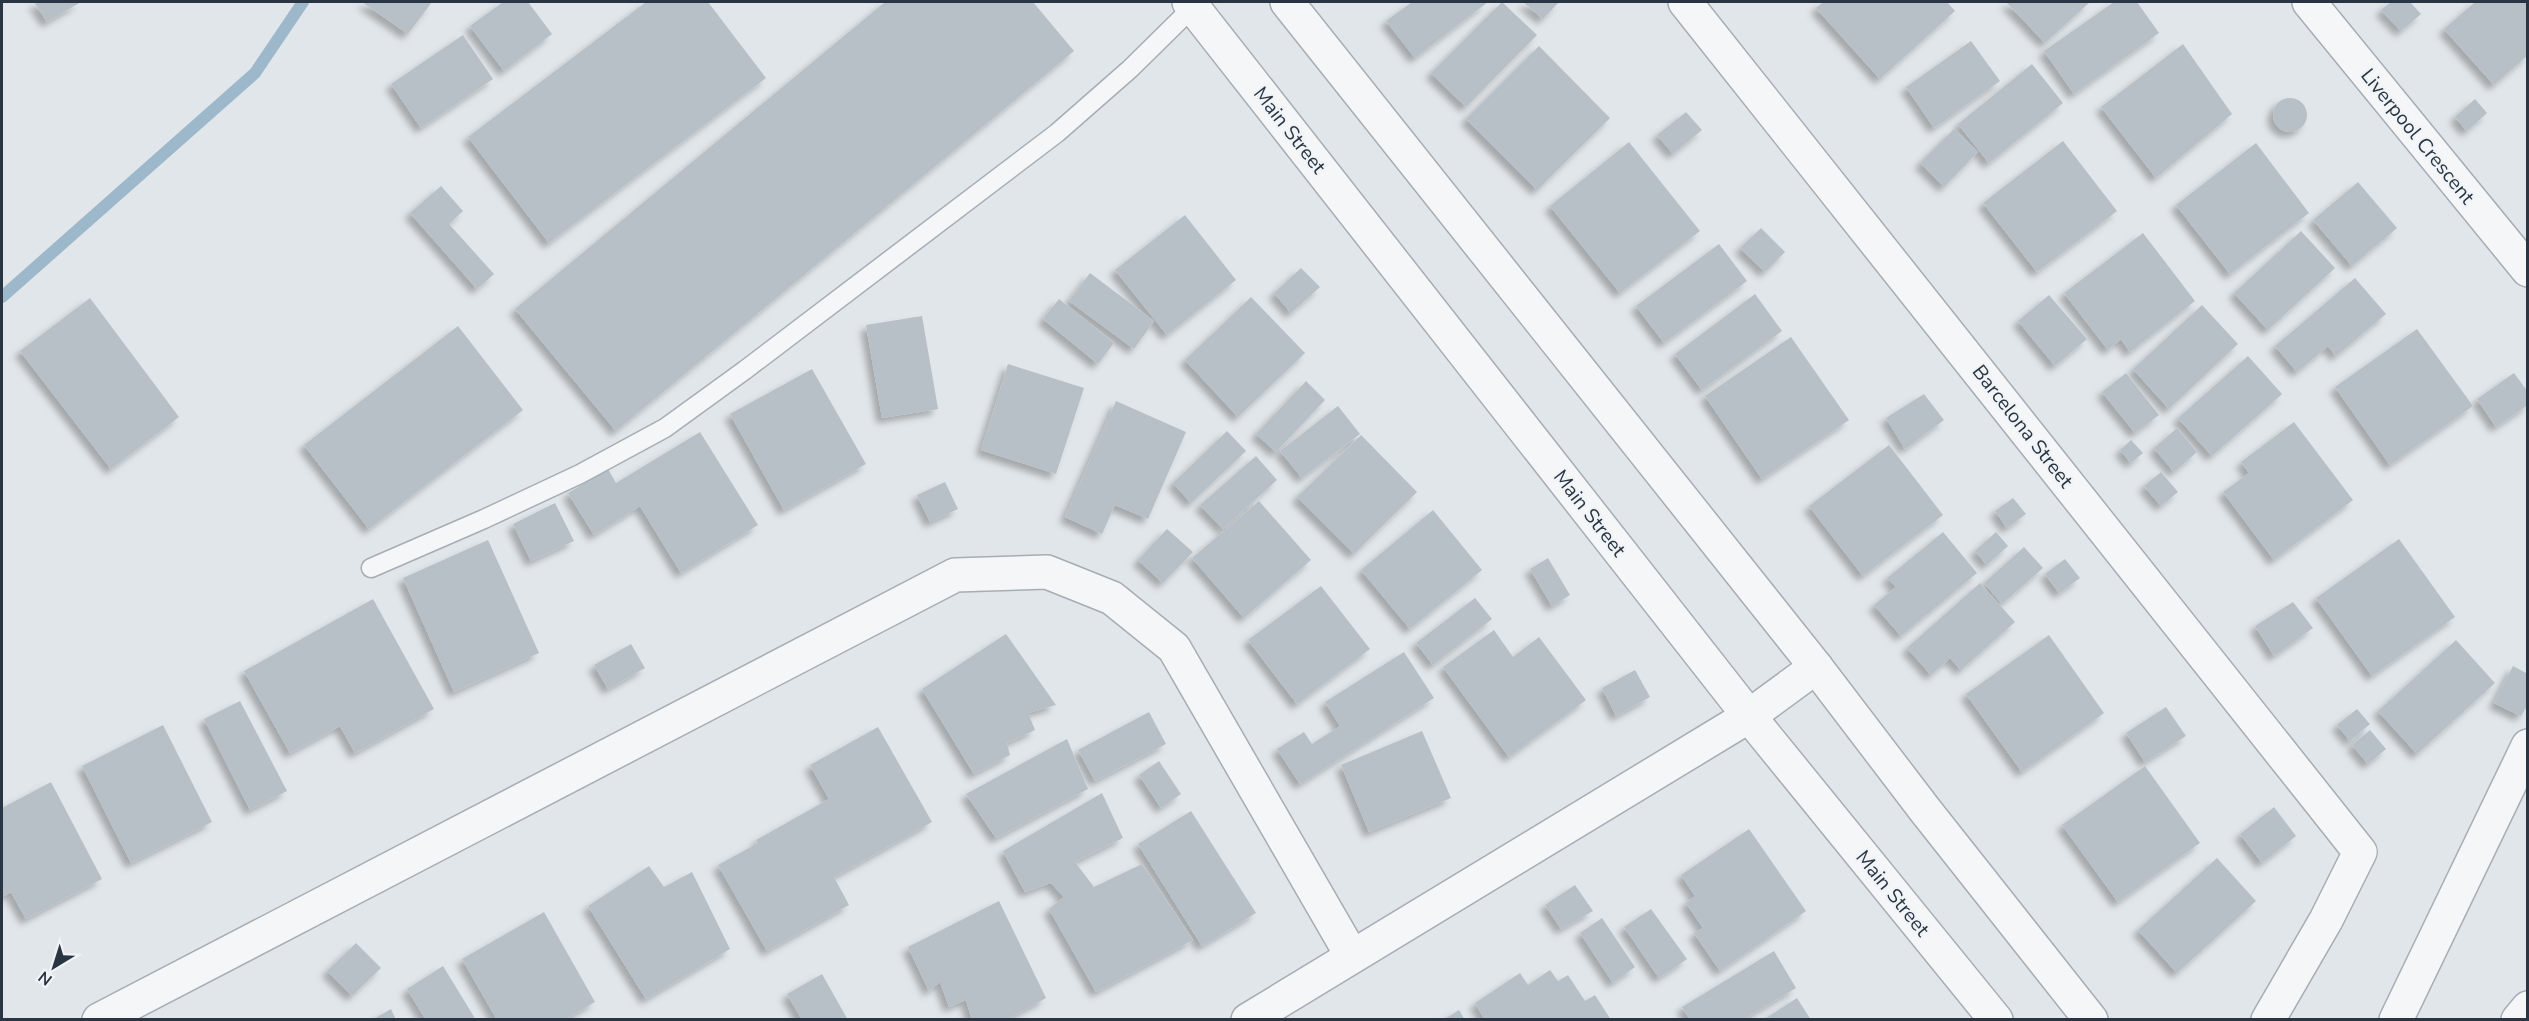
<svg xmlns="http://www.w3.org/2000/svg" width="2529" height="1021" font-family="'Nunito Sans',sans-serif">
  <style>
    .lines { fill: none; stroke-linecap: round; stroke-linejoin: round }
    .stream { stroke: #9cb8ca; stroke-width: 12 }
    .building { fill: #b8c0c7; filter: url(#shadow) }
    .service-casing { stroke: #a6adb4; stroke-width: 21 }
    .minor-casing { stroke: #a6adb4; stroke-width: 36 }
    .service { stroke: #f4f6f8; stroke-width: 18 }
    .minor { stroke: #f4f6f8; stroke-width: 33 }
    .labels { text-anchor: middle; stroke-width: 4.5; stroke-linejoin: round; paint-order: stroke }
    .street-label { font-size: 20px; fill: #293542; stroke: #f1f4f7 }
  </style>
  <defs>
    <filter id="shadow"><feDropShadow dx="-5.5" dy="5.5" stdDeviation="3" flood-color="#0004"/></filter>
  </defs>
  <rect width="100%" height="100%" fill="#e1e6ea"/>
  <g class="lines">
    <polyline class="stream" points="2,297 255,73 303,2"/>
  </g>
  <g class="building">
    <polygon points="34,2 81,2 47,22"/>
    <polygon points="362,2 432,2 408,34"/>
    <polygon points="503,2 528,2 552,34 504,71 470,26"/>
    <polygon points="646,2 708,2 766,78 549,243 468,137"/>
    <polygon points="885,2 1033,2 1074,51 616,431 515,309"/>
    <polygon points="1412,2 1488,2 1415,58 1386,21"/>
    <polygon points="1502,2 1537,35 1466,107 1431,73"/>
    <polygon points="1523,2 1559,2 1543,19"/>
    <polygon points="1823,2 1947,2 1955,11 1880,79 1816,8"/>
    <polygon points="2006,2 2090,2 2045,43"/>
    <polygon points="2114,2 2137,2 2159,33 2074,94 2044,51"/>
    <polygon points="2391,2 2410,2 2421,14 2401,31 2381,10"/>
    <polygon points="2475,2 2528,2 2528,55 2494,85 2444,29"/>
    <polygon points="463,35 493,79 421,128 391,84"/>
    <polygon points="1971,41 2000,81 1934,128 1906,87"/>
    <polygon points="2183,44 2232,114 2156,178 2101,107"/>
    <polygon points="1539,46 1610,118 1537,190 1466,119"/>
    <polygon points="2032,64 2063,103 1989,163 1958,124"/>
    <circle cx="2290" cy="115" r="17"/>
    <polygon points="2475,99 2487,113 2467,131 2455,117"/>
    <polygon points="1686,112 1702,130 1673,154 1657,135"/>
    <polygon points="1954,129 1978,152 1944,187 1920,163"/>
    <polygon points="2063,141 2117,211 2037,272 1983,203"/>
    <polygon points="1629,142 1700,231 1620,293 1550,206"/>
    <polygon points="2256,143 2309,213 2230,274 2176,205"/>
    <polygon points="2358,182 2397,228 2352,266 2313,220"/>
    <polygon points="441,186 463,211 449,224 494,274 477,289 410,213"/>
    <polygon points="1185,215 1236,280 1167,335 1115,270"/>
    <polygon points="1761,228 1785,252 1765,272 1740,248"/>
    <polygon points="2301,231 2335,268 2268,330 2234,293"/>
    <polygon points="2143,233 2195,301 2130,352 2121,339 2108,350 2064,293"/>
    <polygon points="1719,244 1747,281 1664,343 1636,306"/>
    <polygon points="1301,268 1320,287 1291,313 1274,293"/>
    <polygon points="1090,273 1154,321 1134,349 1069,301"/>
    <polygon points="2355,278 2386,314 2336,356 2328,346 2297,372 2275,346"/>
    <polygon points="1755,294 1782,331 1702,390 1675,354"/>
    <polygon points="2049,295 2087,339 2055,366 2018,321"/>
    <polygon points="1251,297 1305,353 1238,417 1185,360"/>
    <polygon points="90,298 179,417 111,469 20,351"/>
    <polygon points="1059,299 1114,343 1098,364 1043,319"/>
    <polygon points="2202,305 2238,344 2169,409 2133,369"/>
    <polygon points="922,316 938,409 882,418 866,325"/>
    <polygon points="458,326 523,410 369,529 304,445"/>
    <polygon points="2417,329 2473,406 2390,465 2335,387"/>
    <polygon points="1791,337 1849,420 1762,479 1705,396"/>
    <polygon points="2248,356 2282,394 2212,456 2178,418"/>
    <polygon points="1008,364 1084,388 1056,474 981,450"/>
    <polygon points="812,369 866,464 784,510 730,414"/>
    <polygon points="2126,373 2159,415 2135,433 2102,392"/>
    <polygon points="2514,373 2528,392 2528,405 2496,427 2477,399"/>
    <polygon points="1306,381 1325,400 1276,452 1256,434"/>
    <polygon points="1924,394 1944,420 1905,449 1886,418"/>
    <polygon points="1116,401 1186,432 1148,519 1115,505 1102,534 1065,517"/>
    <polygon points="1338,406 1360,434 1302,478 1280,451"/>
    <polygon points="2294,422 2353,500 2274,560 2223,492 2249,473 2241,462"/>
    <polygon points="2177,428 2197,452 2174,472 2154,448"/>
    <polygon points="1227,431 1246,451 1191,503 1173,483"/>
    <polygon points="700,432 758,525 681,573 640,506 594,535 568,493 608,469 616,483"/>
    <polygon points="1361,435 1417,492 1354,554 1297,497"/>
    <polygon points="2131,440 2143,453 2131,463 2120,450"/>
    <polygon points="1889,445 1943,515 1863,576 1809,506"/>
    <polygon points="1256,456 1277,480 1223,529 1200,505"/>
    <polygon points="2161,472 2178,492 2161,506 2144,486"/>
    <polygon points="945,482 958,509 930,522 917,495"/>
    <polygon points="2013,498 2026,514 2007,528 1995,511"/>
    <polygon points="1259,501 1311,560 1244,618 1192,558"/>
    <polygon points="555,503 574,541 531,561 513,524"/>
    <polygon points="1433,510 1482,570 1410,629 1361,570"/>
    <polygon points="1167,529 1193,552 1163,583 1138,560"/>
    <polygon points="1943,532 1977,573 1901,636 1874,605 1896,587 1887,578"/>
    <polygon points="1996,532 2008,546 1987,565 1975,551"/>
    <polygon points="2399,539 2455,617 2372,676 2316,598"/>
    <polygon points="488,540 539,653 454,692 403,578"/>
    <polygon points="2024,547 2043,568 2002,604 1984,583"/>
    <polygon points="1548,558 1570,595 1552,606 1530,569"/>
    <polygon points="2065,559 2080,578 2059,593 2045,574"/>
    <polygon points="1980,583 2015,622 1961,670 1950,658 1931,675 1907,648"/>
    <polygon points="1321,586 1370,649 1297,704 1248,640"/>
    <polygon points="1475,598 1492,619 1433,665 1416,643"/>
    <polygon points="373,599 434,709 355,753 340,726 290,753 244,671"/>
    <polygon points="2293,602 2313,628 2274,656 2255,626"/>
    <polygon points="1494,630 1513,657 1539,637 1586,700 1509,757 1443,667"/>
    <polygon points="1006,634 1056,705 1028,713 1035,730 1007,743 1010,755 974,774 922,689"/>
    <polygon points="2049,635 2104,713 2022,772 1966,694"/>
    <polygon points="2456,640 2495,683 2417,754 2378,711"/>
    <polygon points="631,644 645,668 608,689 594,665"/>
    <polygon points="1404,652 1434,698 1300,784 1277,749 1304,732 1312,744 1340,726 1325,702"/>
    <polygon points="2513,666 2528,674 2528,704 2521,716 2494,703"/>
    <polygon points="1635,670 1650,697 1616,716 1602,688"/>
    <polygon points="240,701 287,791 250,810 204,719"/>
    <polygon points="2166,707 2186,736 2145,762 2126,733"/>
    <polygon points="2357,709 2370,724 2350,741 2337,725"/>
    <polygon points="1149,712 1166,744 1095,781 1078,750"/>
    <polygon points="163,725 212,822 131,863 82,766"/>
    <polygon points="878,727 932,822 834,877 849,905 767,951 718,865 758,843 756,840 829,799 810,765"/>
    <polygon points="2370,730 2386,749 2368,764 2352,745"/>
    <polygon points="1422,731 1451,798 1369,832 1341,765"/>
    <polygon points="1067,739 1088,789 996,838 966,794"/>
    <polygon points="1159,761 1181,794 1161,808 1139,775"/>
    <polygon points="2145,766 2200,843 2118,902 2062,825"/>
    <polygon points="51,782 102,879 26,919 11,892 2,897 2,808"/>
    <polygon points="1102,793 1123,838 1075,862 1094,887 1142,864 1193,940 1096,992 1049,909 1064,897 1051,883 1025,892 1003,851"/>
    <polygon points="2274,807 2296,836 2262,863 2240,834"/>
    <polygon points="1191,811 1256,913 1202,946 1138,844"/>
    <polygon points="1749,829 1806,911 1720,971 1694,933 1703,928 1686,903 1695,896 1681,875"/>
    <polygon points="2217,858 2256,901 2177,973 2138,930"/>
    <polygon points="649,866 664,887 692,872 730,949 646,999 588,906"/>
    <polygon points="1575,885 1593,911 1561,929 1545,905"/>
    <polygon points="999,901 1046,998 1006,1020 972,1020 966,1000 949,1007 940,982 929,991 908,947"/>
    <polygon points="1651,909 1687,959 1659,978 1624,927"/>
    <polygon points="544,912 595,1002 564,1020 497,1020 462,959"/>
    <polygon points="1602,918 1635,967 1613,983 1580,933"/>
    <polygon points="356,943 381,968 352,996 327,971"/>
    <polygon points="1774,951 1796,988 1742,1020 1690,1020 1682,1007"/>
    <polygon points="443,966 476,1020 426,1020 407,989"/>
    <polygon points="1550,970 1558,981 1568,975 1585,1001 1595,995 1611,1020 1485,1020 1475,1003 1520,973 1528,985"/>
    <polygon points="822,974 848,1020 802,1020 787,994"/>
    <polygon points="1797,998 1811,1020 1763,1020"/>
    <polygon points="391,1009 396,1020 372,1020"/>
    <polygon points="1459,1010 1465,1020 1443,1020"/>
  </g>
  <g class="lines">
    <g class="service-casing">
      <polyline id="service" points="371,568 484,519 580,474 665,428 745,370 1057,133 1130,69 1193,7"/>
    </g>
    <g class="minor-casing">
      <g id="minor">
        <polyline points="1189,2 1749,716 1996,1020"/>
        <polyline points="1287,2 1816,667 1925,810 2091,1020"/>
        <polyline points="1685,2 2360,852 2326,920 2268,1020"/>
        <polyline points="2309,2 2528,270"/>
        <polyline points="99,1020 955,575 1047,572 1112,598 1174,648 1352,956"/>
        <polyline points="1248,1020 1749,716 1816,667"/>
        <polyline points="2396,1020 2528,746"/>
        <polyline points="2518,1020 2528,1008"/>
      </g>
    </g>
    <use href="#service" class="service"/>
    <use href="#minor" class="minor"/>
  </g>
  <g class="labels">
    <g class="street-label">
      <text transform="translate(1290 130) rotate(52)" y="7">Main Street</text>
      <text transform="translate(2418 136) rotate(51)" y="7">Liverpool Crescent</text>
      <text transform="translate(2023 426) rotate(52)" y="7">Barcelona Street</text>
      <text transform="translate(1590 513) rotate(52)" y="7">Main Street</text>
      <text transform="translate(1893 893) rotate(51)" y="7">Main Street</text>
    </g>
  </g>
  <rect width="2529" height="1021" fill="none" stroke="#293542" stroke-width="6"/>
  <g transform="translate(54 967) rotate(218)" stroke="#f1f4f7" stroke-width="4.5" paint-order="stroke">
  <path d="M0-4.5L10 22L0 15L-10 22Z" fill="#293542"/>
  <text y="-9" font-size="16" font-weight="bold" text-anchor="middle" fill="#293542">N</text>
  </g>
</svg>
